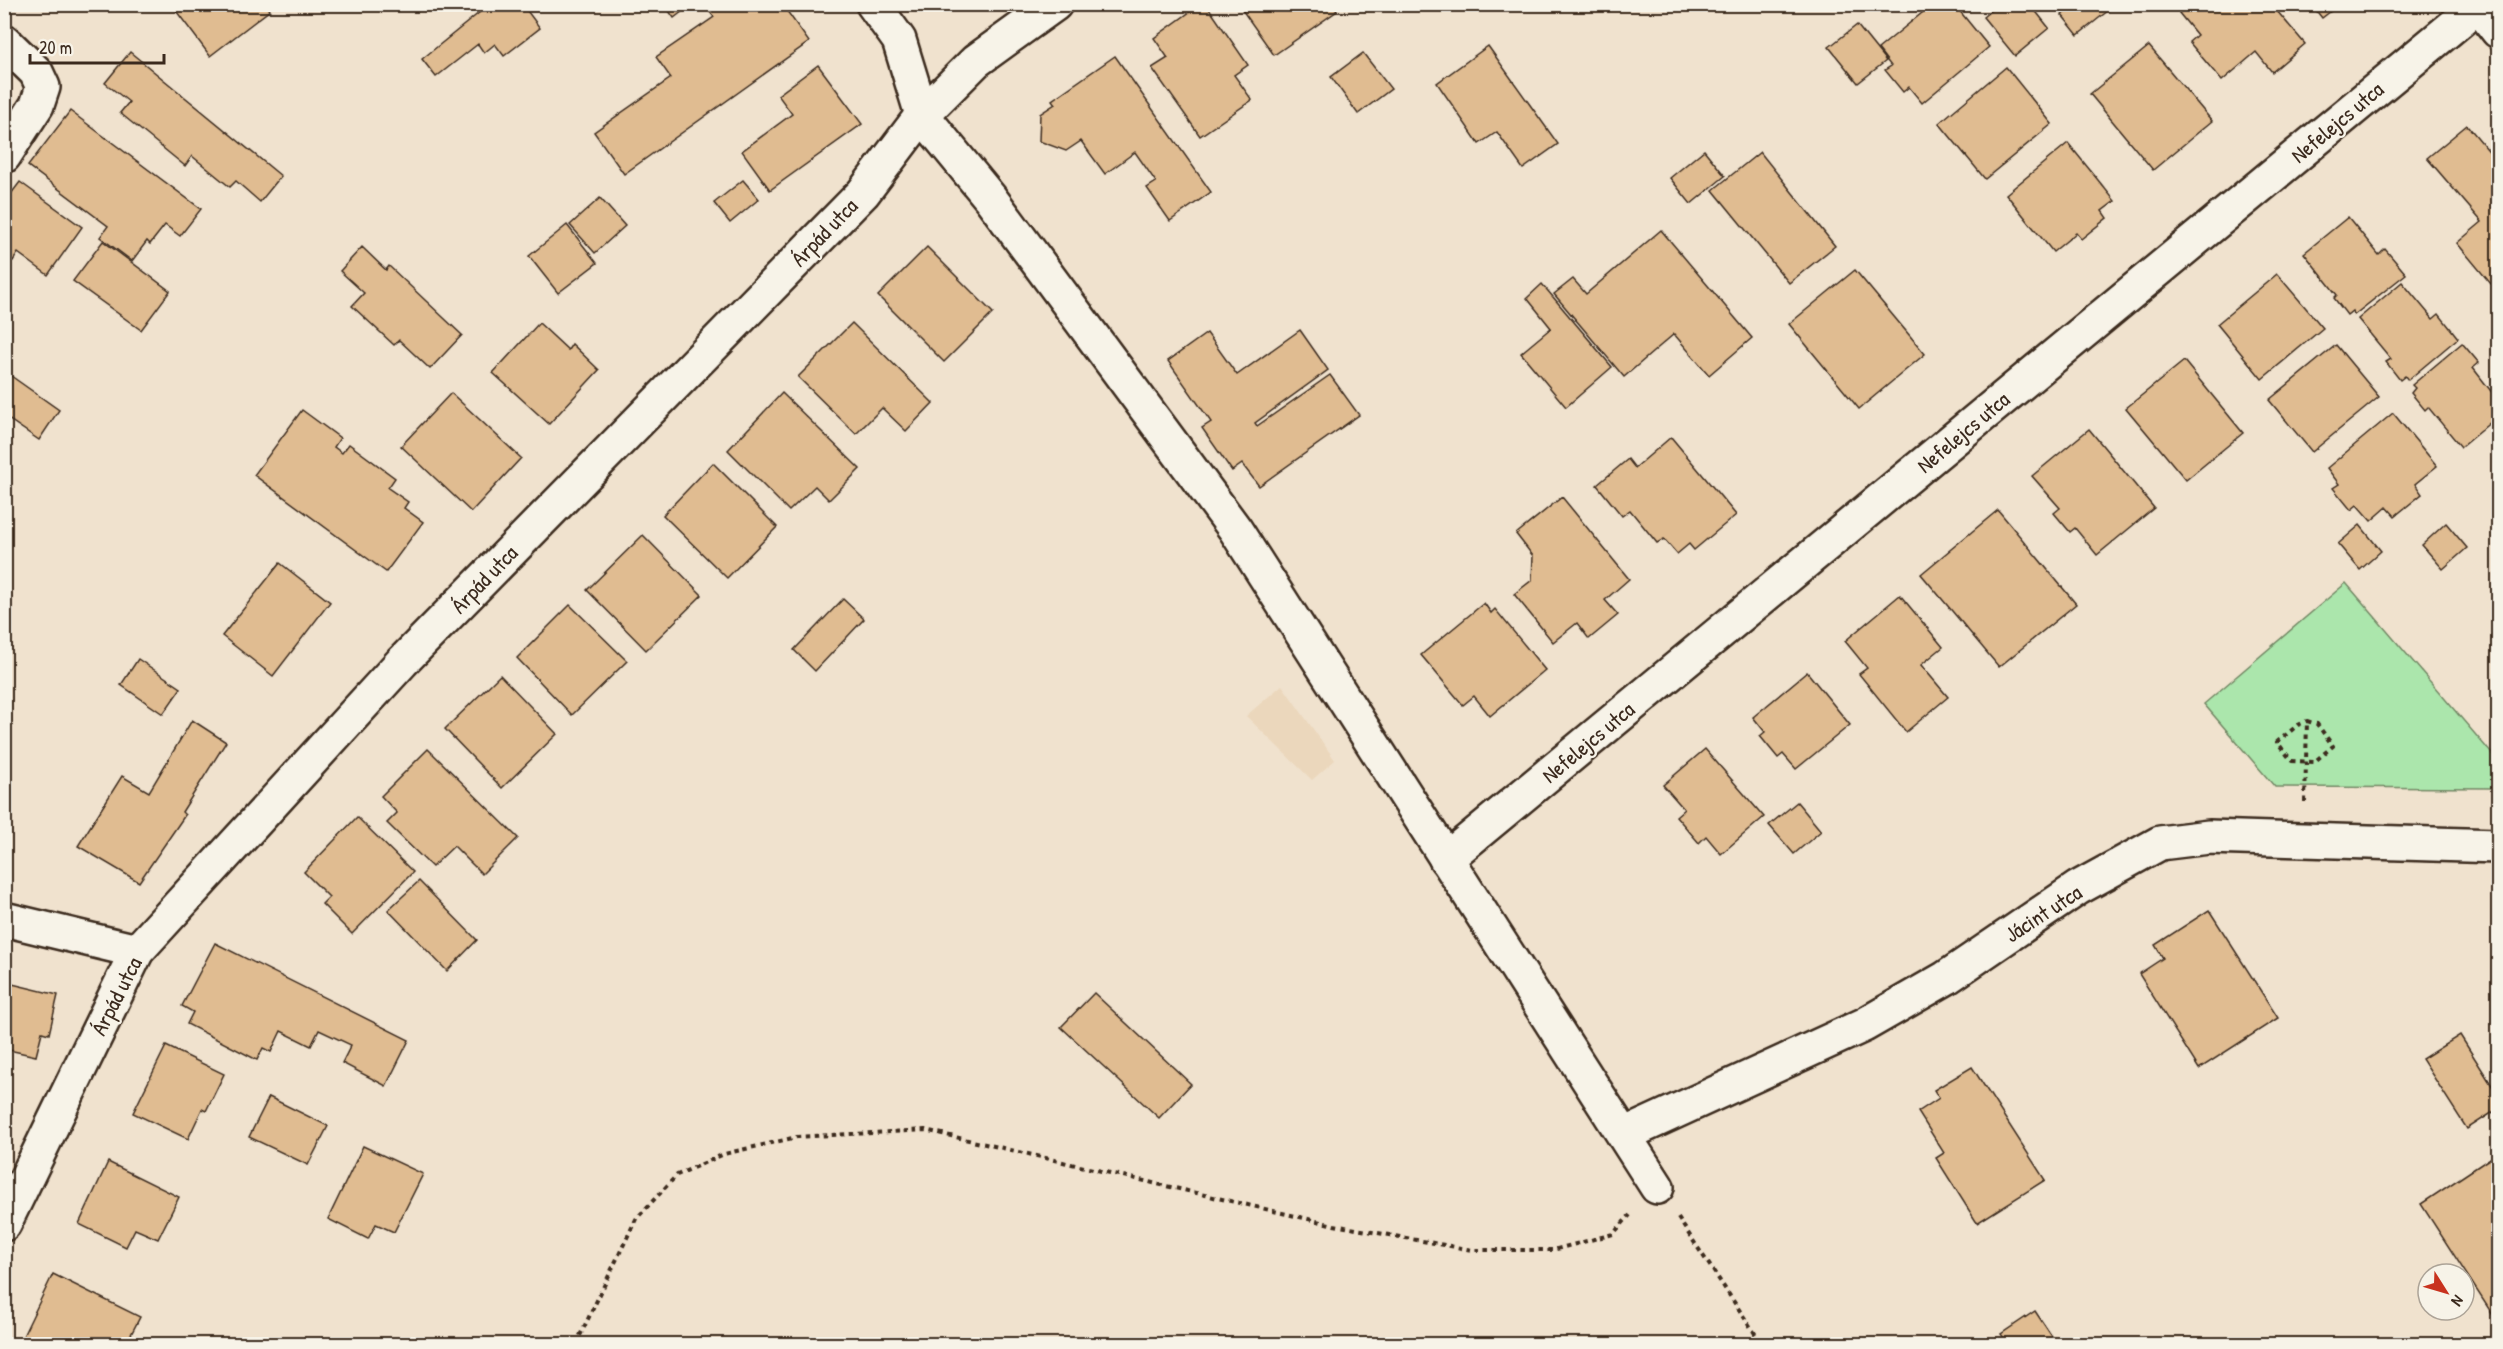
<svg xmlns="http://www.w3.org/2000/svg" width="2503" height="1349" font-family="'Patrick Hand',sans-serif">
  <style>
    .built { fill: #ebd7bc }
    .green { fill: #abe6ac; stroke: #738865; stroke-width: 1.5 }
    .building { fill: #e0bc91; stroke: #3b2a1e; stroke-width: 1.5 }
    .lines { fill: none; stroke-linecap: round; stroke-linejoin: round }
    .minor-casing { stroke: #3b2a1e; stroke-width: 38 }
    .path { stroke: #3b2a1e; stroke-width: 4; stroke-dasharray: 4.5 4.5; stroke-linecap: butt }
    .minor { stroke: #f7f3e8; stroke-width: 33 }
    .labels { text-anchor: middle; stroke-width: 4.5; stroke-linejoin: round; paint-order: stroke }
    .street-label { font-size: 22px; fill: #3b2a1e; stroke: #f7f3e8 }
  </style>
  <rect width="100%" height="100%" fill="#f0e2ce"/>
  <filter id="ink" filterUnits="userSpaceOnUse"><feTurbulence type="fractalNoise" baseFrequency=".0167" numOctaves="2"/><feDisplacementMap in="SourceGraphic" scale="12" xChannelSelector="R" yChannelSelector="G"/><feConvolveMatrix kernelMatrix="1 2 1 2 8 2 1 2 1" color-interpolation-filters="sRGB"/></filter>
  <g filter="url(#ink)">
    <polygon class="built" points="1282,685 1335,760 1312,780 1246,716"/>
    <polygon class="green" points="2346,583 2498,761 2498,788 2275,787 2204,704"/>
    <g class="building">
      <polygon points="171,4 266,4 270,10 210,56"/>
      <polygon points="490,4 522,4 540,28 504,56 495,44 484,53 478,44 436,77 422,59"/>
      <polygon points="664,4 692,4 674,18"/>
      <polygon points="718,4 782,4 809,42 624,174 594,132 671,78 656,57 714,17 709,11"/>
      <polygon points="1201,4 1206,4 1248,65 1234,75 1252,100 1200,136 1152,68 1168,58 1154,38"/>
      <polygon points="1238,4 1332,4 1337,11 1274,55"/>
      <polygon points="1933,4 1954,4 1989,47 1922,103 1909,87 1903,92 1885,70 1891,66 1878,49"/>
      <polygon points="1998,4 2030,4 2049,28 2015,56 1983,17"/>
      <polygon points="2075,4 2104,4 2109,10 2078,35 2062,15"/>
      <polygon points="2190,4 2271,4 2305,44 2272,72 2256,52 2222,81 2189,42 2197,35 2179,13"/>
      <polygon points="2311,4 2340,4 2322,18"/>
      <polygon points="1857,25 1886,61 1858,83 1829,47"/>
      <polygon points="1488,46 1558,144 1523,169 1497,132 1479,144 1437,83"/>
      <polygon points="2149,46 2212,121 2153,170 2090,94"/>
      <polygon points="130,52 281,176 260,202 236,181 230,187 192,156 185,166 120,113 129,102 105,83"/>
      <polygon points="1363,53 1391,89 1358,114 1331,77"/>
      <polygon points="1115,56 1211,192 1170,221 1147,188 1156,182 1135,152 1105,174 1081,141 1066,151 1039,141 1040,114 1055,104 1052,100"/>
      <polygon points="818,65 862,124 770,190 742,151 792,114 778,95"/>
      <polygon points="2006,67 2052,124 1985,179 1939,123"/>
      <polygon points="70,111 201,209 180,236 165,225 150,244 147,241 132,261 100,237 108,226 28,166"/>
      <polygon points="2467,125 2498,162 2498,277 2491,284 2457,243 2482,222 2427,158"/>
      <polygon points="2068,143 2115,201 2102,211 2107,218 2081,239 2076,233 2053,252 2006,194"/>
      <polygon points="1704,150 1725,176 1691,204 1670,178"/>
      <polygon points="1760,152 1835,246 1789,283 1713,190"/>
      <polygon points="743,180 759,199 730,223 714,203"/>
      <polygon points="20,182 82,227 48,275 18,253 13,261 4,254 4,203"/>
      <polygon points="600,198 625,226 595,253 570,225"/>
      <polygon points="2348,217 2379,255 2385,249 2406,274 2354,315 2352,311 2347,315 2334,298 2337,295 2304,253"/>
      <polygon points="567,225 597,263 558,293 529,256"/>
      <polygon points="1661,230 1752,338 1709,375 1674,334 1624,377 1554,294 1573,279 1586,294"/>
      <polygon points="103,241 170,291 141,330 73,281"/>
      <polygon points="362,247 386,270 389,266 462,335 430,369 399,340 394,345 352,306 364,293 340,271"/>
      <polygon points="927,247 993,313 944,362 878,296"/>
      <polygon points="1855,270 1925,354 1859,409 1789,324"/>
      <polygon points="2277,274 2323,328 2262,379 2217,324"/>
      <polygon points="2402,282 2433,319 2439,314 2458,338 2408,380 2405,376 2400,380 2386,362 2391,359 2358,319"/>
      <polygon points="1542,284 1612,367 1566,407 1521,353 1551,328 1527,298"/>
      <polygon points="539,323 568,350 572,344 599,370 549,424 493,373"/>
      <polygon points="852,323 933,403 906,431 882,408 856,434 798,377"/>
      <polygon points="1300,330 1328,370 1255,423 1257,426 1330,375 1359,415 1259,486 1242,464 1232,471 1202,428 1211,422 1168,361 1207,333 1237,375"/>
      <polygon points="2462,343 2479,363 2473,368 2498,400 2498,416 2461,447 2428,407 2425,410 2411,393 2415,388 2412,385"/>
      <polygon points="2336,345 2379,397 2312,452 2269,400"/>
      <polygon points="2184,361 2243,433 2186,480 2126,408"/>
      <polygon points="4,371 59,410 39,440 4,416"/>
      <polygon points="451,393 521,458 471,512 401,446"/>
      <polygon points="782,393 860,469 829,500 815,486 789,511 728,450"/>
      <polygon points="302,410 340,438 334,447 342,453 349,444 395,478 388,488 408,502 404,508 423,522 386,572 254,475"/>
      <polygon points="2393,413 2437,466 2415,484 2422,494 2395,516 2387,507 2371,521 2357,505 2351,510 2333,488 2339,484 2327,468"/>
      <polygon points="2089,429 2154,508 2097,555 2075,528 2070,532 2054,513 2060,508 2032,476"/>
      <polygon points="1671,437 1736,515 1694,550 1689,544 1677,554 1664,539 1657,543 1630,510 1622,516 1597,485 1628,459 1635,468"/>
      <polygon points="713,463 777,527 727,578 663,515"/>
      <polygon points="1562,497 1629,579 1605,600 1618,615 1589,639 1577,623 1553,642 1514,594 1532,580 1533,556 1516,534"/>
      <polygon points="1998,510 2076,604 1999,667 1921,574"/>
      <polygon points="2446,523 2467,548 2443,569 2422,545"/>
      <polygon points="2360,525 2381,551 2360,570 2338,544"/>
      <polygon points="643,535 702,595 646,650 587,590"/>
      <polygon points="280,563 330,602 273,676 222,636"/>
      <polygon points="1900,595 1943,647 1921,665 1948,697 1906,732 1859,674 1867,668 1845,641"/>
      <polygon points="843,599 864,619 815,671 794,650"/>
      <polygon points="1484,603 1491,613 1495,609 1545,670 1490,716 1474,696 1463,705 1421,655"/>
      <polygon points="570,605 627,661 572,715 517,658"/>
      <polygon points="138,659 181,688 163,714 121,685"/>
      <polygon points="1807,672 1850,725 1796,769 1783,754 1778,758 1760,736 1765,732 1753,717"/>
      <polygon points="500,675 557,734 502,788 445,729"/>
      <polygon points="192,720 226,742 182,812 185,815 139,882 78,846 122,776 149,792"/>
      <polygon points="428,749 518,838 482,874 454,846 432,867 387,823 397,813 381,796"/>
      <polygon points="1705,749 1764,817 1721,854 1706,836 1699,843 1676,816 1684,809 1663,785"/>
      <polygon points="1797,802 1821,831 1794,854 1769,825"/>
      <polygon points="357,817 413,872 352,934 322,904 329,897 304,872"/>
      <polygon points="419,881 477,940 447,971 388,910"/>
      <polygon points="2209,910 2278,1018 2199,1069 2139,974 2163,958 2155,945"/>
      <polygon points="215,943 409,1040 386,1086 342,1063 351,1045 319,1030 311,1046 281,1031 271,1052 263,1048 257,1060 187,1024 193,1012 182,1006"/>
      <polygon points="4,982 58,995 49,1034 42,1032 36,1056 4,1049"/>
      <polygon points="1094,993 1191,1084 1159,1118 1061,1027"/>
      <polygon points="2460,1035 2498,1095 2498,1109 2467,1129 2422,1059"/>
      <polygon points="166,1046 224,1074 206,1111 202,1109 188,1139 133,1113"/>
      <polygon points="1972,1067 2045,1180 1977,1223 1936,1158 1944,1153 1918,1112 1939,1098 1934,1090"/>
      <polygon points="269,1097 328,1126 308,1165 249,1137"/>
      <polygon points="363,1146 423,1174 394,1232 376,1224 368,1239 328,1219"/>
      <polygon points="2498,1153 2498,1323 2421,1204"/>
      <polygon points="108,1162 179,1197 158,1239 135,1229 126,1247 79,1224"/>
      <polygon points="53,1274 140,1317 126,1344 87,1344 75,1339 72,1344 36,1344 22,1338"/>
      <polygon points="2035,1311 2057,1344 2008,1344 2001,1334"/>
    </g>
    <g class="lines">
      <g class="minor-casing">
        <g id="minor">
          <polyline points="873,4 899,40 922,115 991,199 1235,529 1657,1187"/>
          <polyline points="2477,4 2498,31"/>
          <polyline points="4,41 36,72 43,87 37,105 4,156"/>
          <polyline points="1446,859 2480,4"/>
          <polyline points="4,919 137,951"/>
          <polyline points="1624,1135 1864,1025 1946,978 2078,888 2160,843 2209,837 2498,846"/>
          <polyline points="4,1224 137,951 402,662 863,193 922,115 976,61 1055,4"/>
        </g>
      </g>
      <g class="path">
        <polygon points="2307,721 2317,724 2333,746 2314,762 2292,761 2277,742 2298,725"/>
        <polyline points="2305,802 2307,721"/>
        <polyline points="1678,1218 1762,1344"/>
        <polyline points="576,1344 636,1219 677,1175 724,1154 797,1137 925,1130 1334,1225 1472,1250 1553,1250 1613,1234 1630,1215"/>
      </g>
      <use href="#minor" class="minor"/>
    </g>
  </g>
  <g class="labels">
    <g class="street-label">
      <text transform="translate(2337 122) rotate(-40)" y="8">Nefelejcs utca</text>
      <text transform="translate(824 232) rotate(-46)" y="8">Árpád utca</text>
      <text transform="translate(1963 432) rotate(-40)" y="8">Nefelejcs utca</text>
      <text transform="translate(484 579) rotate(-46)" y="8">Árpád utca</text>
      <text transform="translate(1588 742) rotate(-40)" y="8">Nefelejcs utca</text>
      <text transform="translate(2043 913) rotate(-33)" y="8">Jácint utca</text>
      <text transform="translate(116 996) rotate(-63)" y="8">Árpád utca</text>
    </g>
  </g>
  <rect width="2503" height="1349" fill="none" stroke="#f7f3e8" stroke-width="24"/>
  <rect x="12" y="12" width="2479" height="1325" fill="none" stroke="#3b2a1e" stroke-width="2" filter="url(#ink)"/>
  <g transform="translate(2446 1292) rotate(127)"><circle r="28" fill="#f7f3e8" stroke="#aca397" stroke-width="1.5"/>
  <path d="M0-4.5L10 22L0 15L-10 22Z" fill="#c8321e"/>
  <text y="-9" font-size="16" font-weight="bold" text-anchor="middle" fill="#3b2a1e">N</text>
  </g>
  <path d="M30 54v9h134v-9" fill="none" stroke="#3b2a1e" stroke-width="3"/>
  <text x="39" y="54" font-size="18" fill="#3b2a1e" stroke="#f7f3e8" stroke-width="4.5" paint-order="stroke">20 m</text>
</svg>
